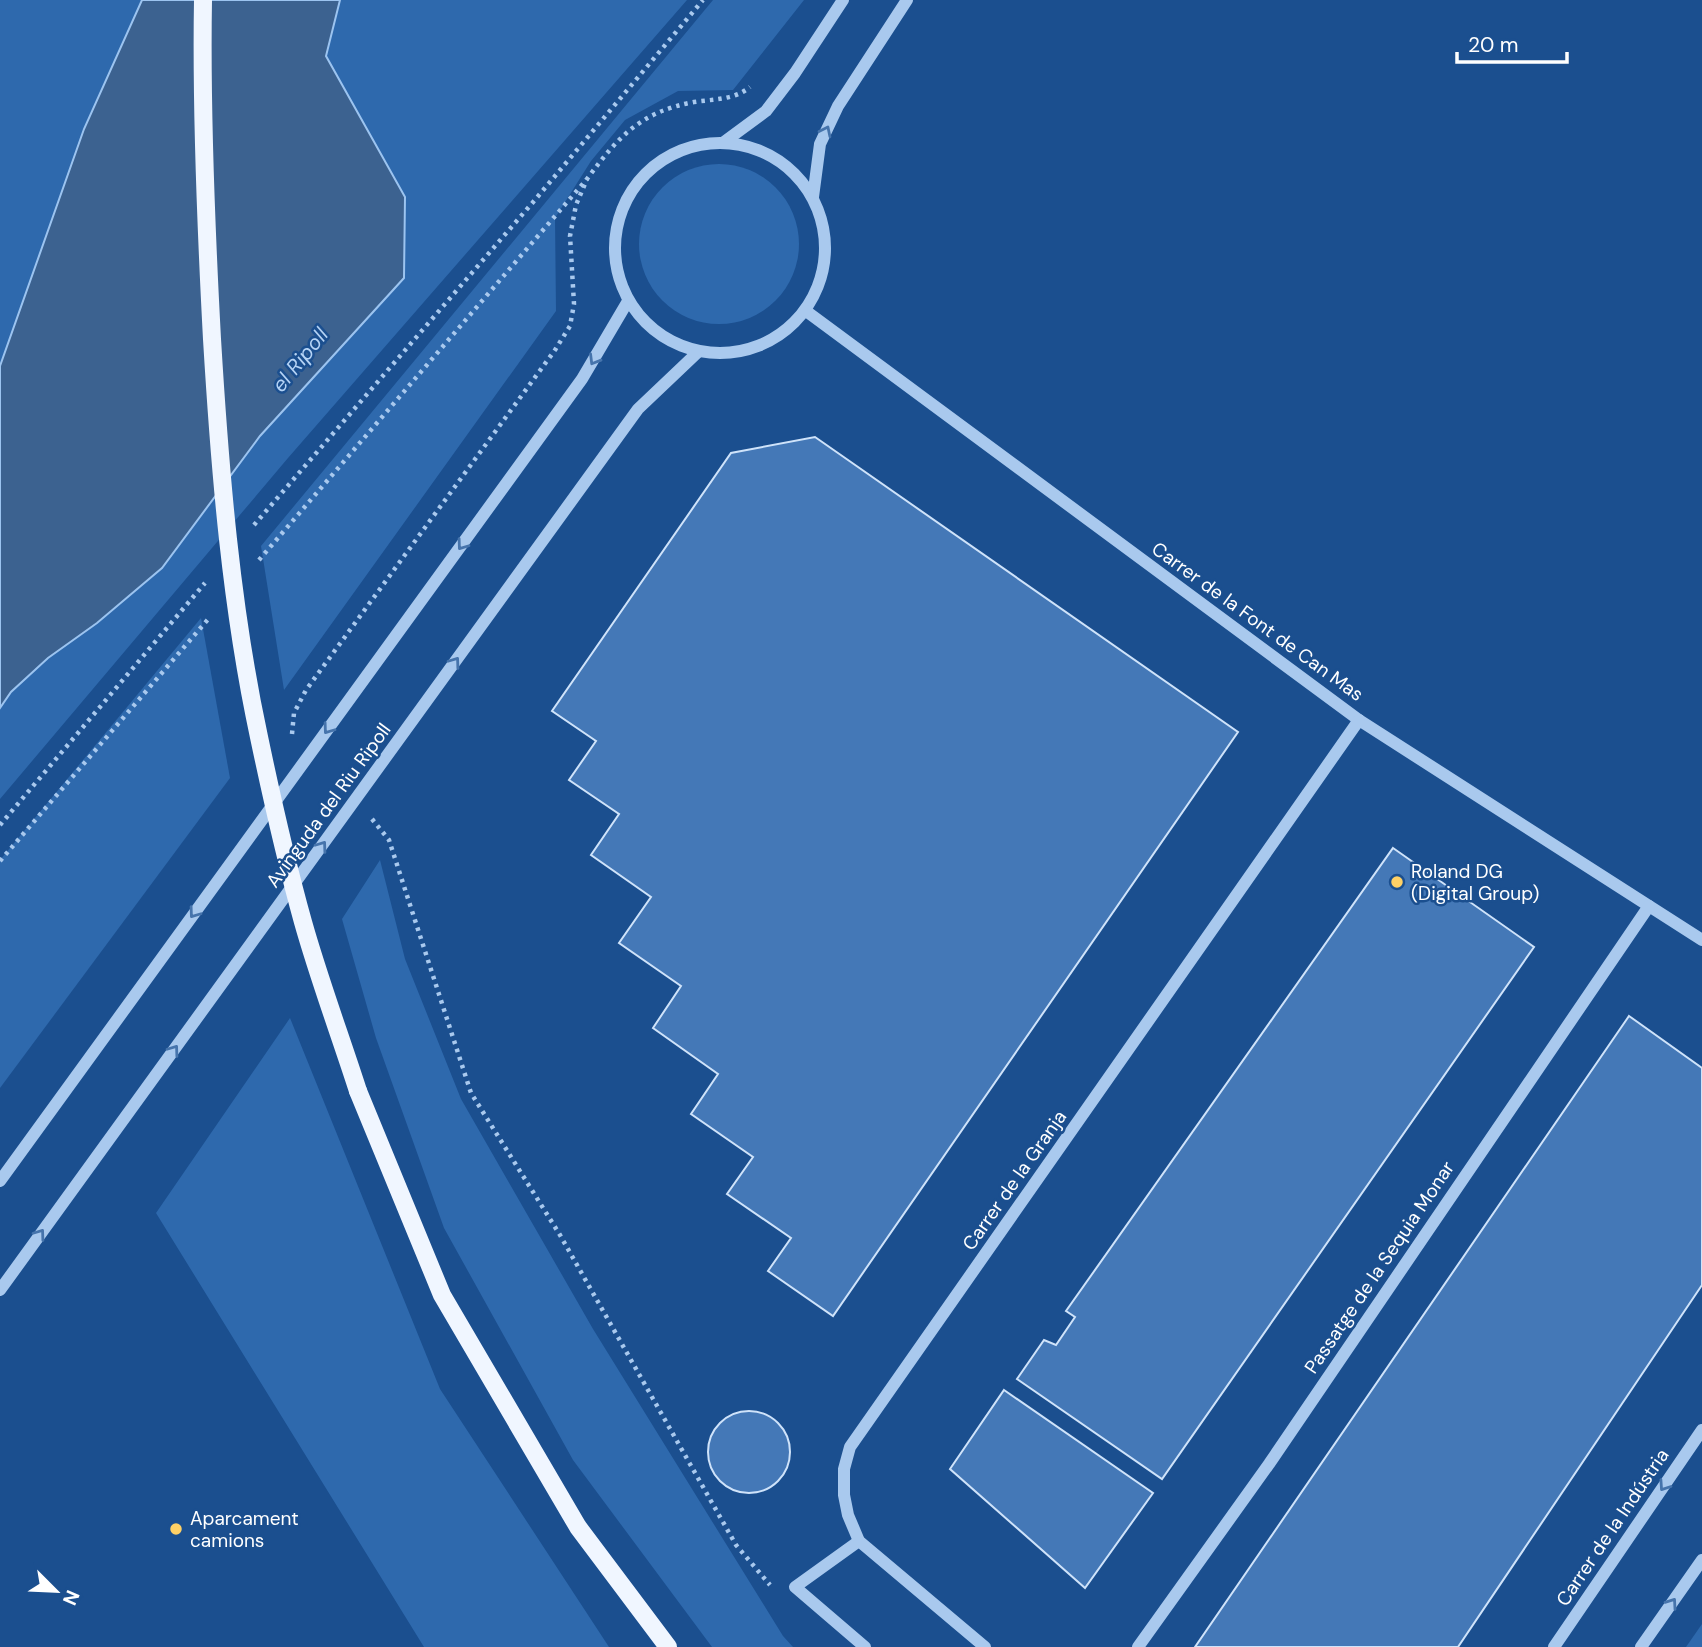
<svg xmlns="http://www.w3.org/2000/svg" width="1702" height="1647" font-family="'DM Sans',sans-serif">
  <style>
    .green { fill: #2e69ad }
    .water { fill: #3c6290; stroke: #9cc4f0; stroke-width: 2 }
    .building { fill: #4478b7; stroke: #cfe3fa; stroke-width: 2 }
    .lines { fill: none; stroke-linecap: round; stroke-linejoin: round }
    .path { stroke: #a9c9ee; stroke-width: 4.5; stroke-dasharray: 3.5 5; stroke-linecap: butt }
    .minor { stroke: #a9c9ee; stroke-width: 12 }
    .major { stroke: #f0f6ff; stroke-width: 18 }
    .major-bridge { stroke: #f0f6ff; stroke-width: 18 }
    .oneway { stroke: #4674ac }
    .poi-dot { fill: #ffd166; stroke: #1b4f8f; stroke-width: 2.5 }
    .labels { text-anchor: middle; stroke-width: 5; stroke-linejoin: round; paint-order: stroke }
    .street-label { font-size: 19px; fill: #fff; stroke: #1b4f8f }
    .poi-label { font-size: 19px; fill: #fff; stroke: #1b4f8f; text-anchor: start }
    .water-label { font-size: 21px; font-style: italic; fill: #b5d3f5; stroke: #1b4f8f }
  </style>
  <rect width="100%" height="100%" fill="#1b4f8f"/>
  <g class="green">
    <polygon points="0,0 142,0 84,129 0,366"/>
    <polygon points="340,0 687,0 288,458 0,799 0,708 11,692 48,658 97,623 162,568 260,436 405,197 326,56"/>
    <polygon points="713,0 804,0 733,90 678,91 625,120 591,161 555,218 556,311 284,690 261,546"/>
    <circle cx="719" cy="244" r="80"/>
    <polygon points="201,618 230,778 0,1088 0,860"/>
    <polygon points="380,860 405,959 461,1099 593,1329 783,1636 793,1647 712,1647 573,1460 444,1228 376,1038 342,919"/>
    <polygon points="290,1018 440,1389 609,1647 424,1647 156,1213"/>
    <polygon points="1702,1624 1702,1647 1686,1647"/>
  </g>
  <polygon class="water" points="142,0 340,0 326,56 405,197 404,278 260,436 162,568 97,623 48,658 11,692 0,708 0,366 84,129"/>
  <g class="building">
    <polygon points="815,437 1238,732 833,1316 768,1271 791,1238 727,1194 753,1157 691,1114 718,1074 653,1028 681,986 619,943 651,897 591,855 619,814 569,780 596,741 552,711 731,453"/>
    <polygon points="1393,848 1534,947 1162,1479 1017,1379 1044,1340 1056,1345 1075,1317 1066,1311"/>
    <polygon points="1629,1016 1702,1068 1702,1285 1458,1647 1195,1647"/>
    <polygon points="1004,1390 1153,1493 1085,1588 950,1469"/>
    <circle cx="749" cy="1452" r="41"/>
  </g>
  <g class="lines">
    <g class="path">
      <polyline points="254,525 534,201 703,0"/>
      <path d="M 259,560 L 587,179 C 618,137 640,112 694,102 C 714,99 734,100 750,87"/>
      <polyline points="292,734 294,713 306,690 555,350 570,326 574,304 570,236 576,205 587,179"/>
      <polyline points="372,819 389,840 471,1093 560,1235 736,1545 770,1585"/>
      <polyline points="0,825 205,583"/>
      <polyline points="0,861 210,617"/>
    </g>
    <g class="minor">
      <polyline points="724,142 766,111 795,73 843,0"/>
      <circle cx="720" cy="248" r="105"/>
      <polyline points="813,197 820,144 838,106 907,0"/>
      <polyline points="806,311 1359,720 1702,940"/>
      <polyline points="0,1181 582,379 628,301"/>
      <polyline points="0,1290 638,409 698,352"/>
      <polyline points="859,1541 795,1587 865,1647"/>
      <polyline points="985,1647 859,1541 848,1515 844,1495 844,1469 850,1447 1359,720"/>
      <polyline points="1138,1647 1269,1464 1649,906"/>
      <polyline points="1554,1647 1702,1430"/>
      <polyline points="1641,1647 1702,1560"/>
    </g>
    <polyline class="major" points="358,1091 442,1295 578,1527 668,1647"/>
    <path class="major-bridge" d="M 203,0 C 201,113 206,227 212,339 C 220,472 231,607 259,737 C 272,799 286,861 303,922 C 319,979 340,1035 358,1091"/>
  </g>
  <defs><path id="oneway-chevron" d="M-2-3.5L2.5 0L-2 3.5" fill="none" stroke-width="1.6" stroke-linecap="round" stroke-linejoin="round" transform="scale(1.75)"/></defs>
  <g class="oneway">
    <use href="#oneway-chevron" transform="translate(826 131) rotate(-64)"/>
    <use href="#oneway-chevron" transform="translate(594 360) rotate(121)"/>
    <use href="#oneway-chevron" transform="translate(462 545) rotate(126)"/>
    <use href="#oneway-chevron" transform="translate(455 662) rotate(-54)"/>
    <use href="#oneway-chevron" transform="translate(328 729) rotate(126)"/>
    <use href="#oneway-chevron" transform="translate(322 846) rotate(-54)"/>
    <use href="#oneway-chevron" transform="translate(194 913) rotate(126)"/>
    <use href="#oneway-chevron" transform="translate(174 1050) rotate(-54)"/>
    <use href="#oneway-chevron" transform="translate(40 1234) rotate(-54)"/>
    <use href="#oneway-chevron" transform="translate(1664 1486) rotate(124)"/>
    <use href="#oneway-chevron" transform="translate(1672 1603) rotate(-55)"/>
  </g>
  <g class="poi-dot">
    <circle cx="1397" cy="882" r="7"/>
    <circle cx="176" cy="1529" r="7"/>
  </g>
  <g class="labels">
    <g class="street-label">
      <text transform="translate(1258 621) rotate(36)" y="7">Carrer de la Font de Can Mas</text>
      <text transform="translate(328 805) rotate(-54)" y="7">Avinguda del Riu Ripoll</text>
      <text transform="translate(1014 1180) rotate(-55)" y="7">Carrer de la Granja</text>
      <text transform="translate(1379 1267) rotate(-56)" y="7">Passatge de la Sequia Monar</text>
      <text transform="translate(1612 1527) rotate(-56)" y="7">Carrer de la Indústria</text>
    </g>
    <g class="poi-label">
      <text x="1411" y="878">Roland DG<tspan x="1411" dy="22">(Digital Group)</tspan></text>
      <text x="190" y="1525">Aparcament<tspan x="190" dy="22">camions</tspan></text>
    </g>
    <g class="water-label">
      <text transform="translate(300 360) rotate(-51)" y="7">el Ripoll</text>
    </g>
  </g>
  <g transform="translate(56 1591) rotate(114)" stroke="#1b4f8f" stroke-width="5" paint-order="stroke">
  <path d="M0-5L12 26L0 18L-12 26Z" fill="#ffffff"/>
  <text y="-10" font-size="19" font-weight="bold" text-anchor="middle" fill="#ffffff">N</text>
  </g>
  <path d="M1457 52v10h110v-10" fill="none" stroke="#ffffff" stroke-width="3.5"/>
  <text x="1468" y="52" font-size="21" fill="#ffffff" stroke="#1b4f8f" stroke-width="5" paint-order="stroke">20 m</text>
</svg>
